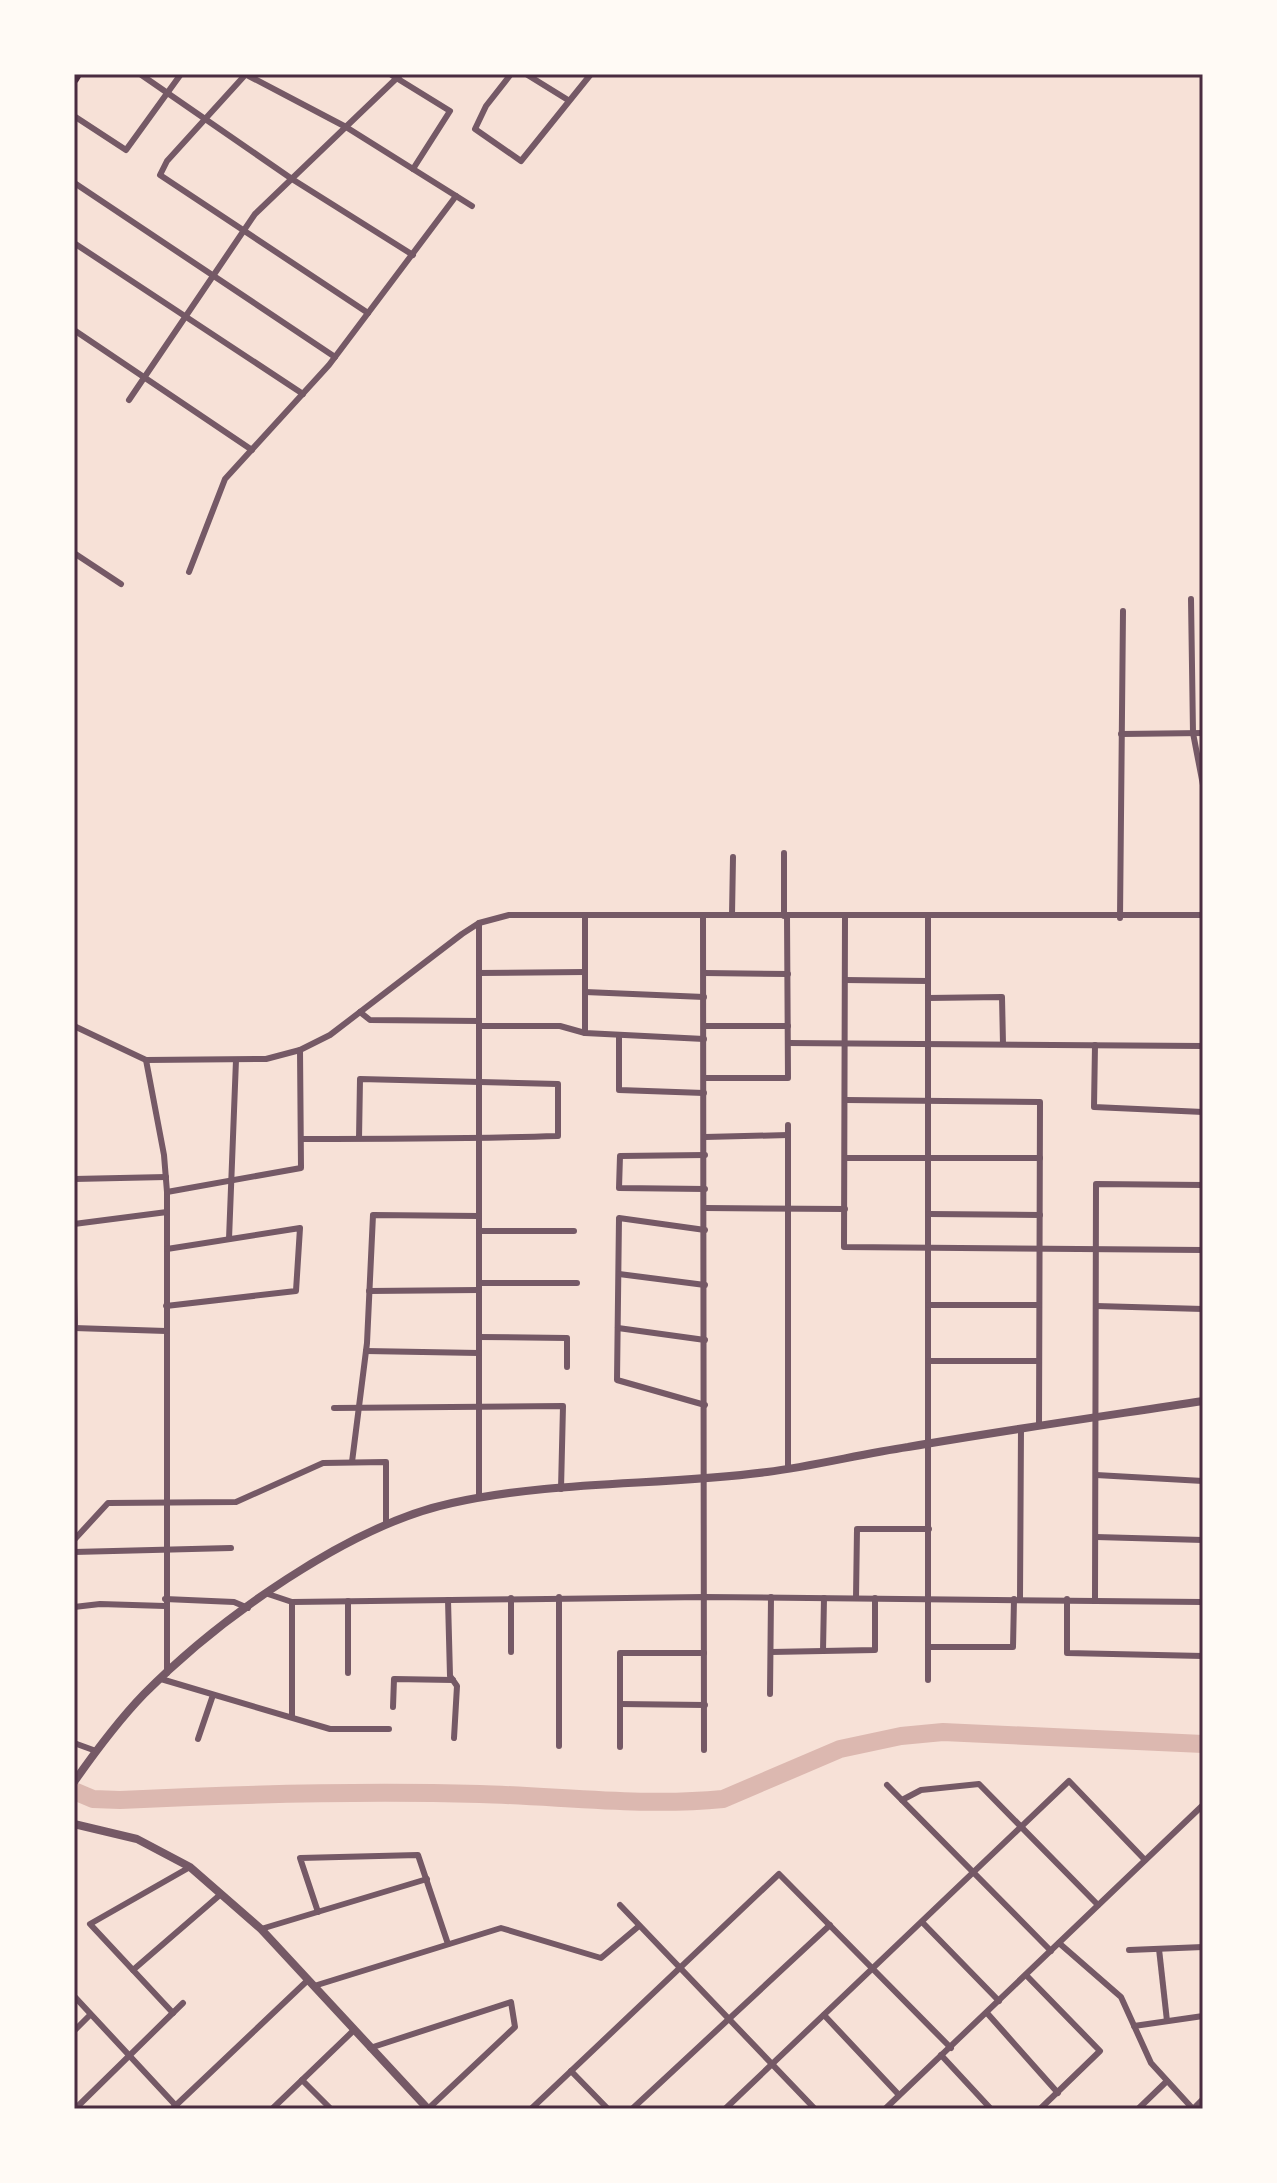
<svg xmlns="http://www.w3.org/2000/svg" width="1277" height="2183" font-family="Jost,sans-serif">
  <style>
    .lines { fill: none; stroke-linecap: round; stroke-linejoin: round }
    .river { stroke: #dcb8b0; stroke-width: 18 }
    .minor { stroke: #755966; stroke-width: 6 }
    .tertiary { stroke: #755966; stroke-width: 8 }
    .primary { stroke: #4a2c40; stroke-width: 10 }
    .neatline { fill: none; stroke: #4a2c40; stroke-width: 3 }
  </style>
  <rect width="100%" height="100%" fill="#f7e1d7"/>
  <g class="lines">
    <path class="river" d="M 74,1791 L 93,1799 L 120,1800 C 239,1794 360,1791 480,1794 C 560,1796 642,1807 723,1799 L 840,1749 L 901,1736 L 943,1732 L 1203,1744"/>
    <g class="minor">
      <polyline points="140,74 292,179 413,255"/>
      <polyline points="245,74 346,127 472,206"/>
      <polyline points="246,74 167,161 160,175 368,313"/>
      <polyline points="390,74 450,111 413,169"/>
      <polyline points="511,74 486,106 475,129 521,161 591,74"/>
      <polyline points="526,74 568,100"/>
      <polyline points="74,116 126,150 181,74"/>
      <polyline points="74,187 76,184 335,357"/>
      <polyline points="74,243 303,394"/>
      <polyline points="74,330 252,450"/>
      <polyline points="129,400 255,214 401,74"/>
      <polyline points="74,553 121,584"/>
      <polyline points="189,572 225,479 329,365 456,196"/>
      <polyline points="1191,599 1193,733 1203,785"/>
      <polyline points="1121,734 1203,733"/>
      <polyline points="703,915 704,1750"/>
      <polyline points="732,915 733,857"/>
      <polyline points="784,916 784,853"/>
      <polyline points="845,916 844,1247 1203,1250"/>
      <polyline points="928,917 928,1680"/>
      <polyline points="1120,918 1123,611"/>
      <polyline points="479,923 479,1498"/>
      <polyline points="479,973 585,972"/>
      <polyline points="704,973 788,974"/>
      <polyline points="845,980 928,981"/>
      <polyline points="585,992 704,997"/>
      <polyline points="928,998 1002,997 1003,1044"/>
      <polyline points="360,1012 370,1020 479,1021"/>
      <polyline points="74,1026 146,1060 266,1059 300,1050 330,1035 462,934 479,923 509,915 1203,915"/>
      <polyline points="479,1026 560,1026 585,1033 704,1039"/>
      <polyline points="704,1026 788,1026"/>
      <polyline points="585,1033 585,915"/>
      <polyline points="619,1035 619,1090 704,1093"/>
      <polyline points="788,1043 1203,1046"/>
      <polyline points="1095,1045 1094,1107 1203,1112"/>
      <polyline points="146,1060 164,1155 167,1192 167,1673"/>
      <polyline points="704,1078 788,1078 787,916"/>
      <polyline points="846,1100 1040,1102 1039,1426"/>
      <polyline points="788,1125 788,1468"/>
      <polyline points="705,1137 788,1135"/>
      <path d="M 301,1139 C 386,1139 472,1139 558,1136 L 558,1084 L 360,1079 L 359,1139"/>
      <polyline points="845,1158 1040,1158"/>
      <polyline points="74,1179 166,1177"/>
      <polyline points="705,1189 619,1188 620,1156 705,1155"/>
      <polyline points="167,1192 301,1168 300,1050"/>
      <polyline points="705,1208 845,1209"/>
      <polyline points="929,1214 1040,1215"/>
      <polyline points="74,1224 167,1212"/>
      <polyline points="705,1230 619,1218 617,1380 705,1405"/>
      <polyline points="479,1231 574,1231"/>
      <polyline points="229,1239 236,1060"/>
      <polyline points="619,1274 705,1285"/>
      <polyline points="74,1278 75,1328"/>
      <polyline points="479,1283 577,1283"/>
      <polyline points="369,1291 479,1290"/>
      <polyline points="929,1305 1039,1305"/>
      <polyline points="166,1306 296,1291 300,1228 167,1249"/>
      <polyline points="1096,1306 1203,1309"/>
      <polyline points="74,1328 166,1331"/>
      <polyline points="618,1328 705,1340"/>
      <polyline points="479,1337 567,1338 567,1367"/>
      <polyline points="366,1351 479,1353"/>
      <polyline points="929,1361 1039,1361"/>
      <polyline points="334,1408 563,1406 561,1489"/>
      <polyline points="352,1462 367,1343 373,1215 479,1216"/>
      <polyline points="1096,1475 1203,1481"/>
      <polyline points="1096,1537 1203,1540"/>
      <polyline points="74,1540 108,1503 236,1502 323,1463 386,1462 386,1525"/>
      <polyline points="74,1552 231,1548"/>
      <polyline points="268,1594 292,1602 704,1597 1203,1602"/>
      <polyline points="511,1598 511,1652"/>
      <polyline points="856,1598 857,1529 929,1529"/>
      <polyline points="165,1599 234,1602 248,1608"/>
      <polyline points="1020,1599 1021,1428"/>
      <polyline points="1067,1599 1067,1653 1203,1656"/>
      <polyline points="1095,1599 1096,1184 1203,1185"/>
      <polyline points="448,1600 450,1676 457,1686 454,1738"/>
      <polyline points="348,1601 348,1673"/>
      <polyline points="292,1602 292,1716"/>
      <polyline points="74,1607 100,1604 165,1606"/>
      <polyline points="928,1647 1013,1647 1014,1599"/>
      <polyline points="823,1651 824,1598"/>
      <polyline points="771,1652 875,1650 875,1598"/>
      <polyline points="161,1679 330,1729 389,1729"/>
      <polyline points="770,1694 771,1597"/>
      <polyline points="620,1704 705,1705"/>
      <polyline points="393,1707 394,1679 453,1680"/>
      <polyline points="198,1739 213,1695"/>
      <polyline points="74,1743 96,1751"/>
      <polyline points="559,1746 559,1597"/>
      <polyline points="620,1747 620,1653 704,1653"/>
      <polyline points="887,1785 1051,1951"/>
      <polyline points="902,1800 921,1790 979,1784 1098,1905"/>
      <polyline points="620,1905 815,2109"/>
      <polyline points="318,1912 300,1858 418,1855 448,1944"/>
      <polyline points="922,1922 999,2001"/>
      <polyline points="261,1929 427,1879"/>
      <polyline points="1059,1943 1121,1997 1151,2063 1193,2109"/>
      <polyline points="1159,1949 1167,2021"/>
      <polyline points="1129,1950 1203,1947"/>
      <polyline points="133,1970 221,1894"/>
      <polyline points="1026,1975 1100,2051 1040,2109"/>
      <polyline points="314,1986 501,1928 601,1958 639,1926"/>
      <polyline points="74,1996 179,2109"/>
      <polyline points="173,2013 90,1924 190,1867"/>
      <polyline points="987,2013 1058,2093"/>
      <polyline points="824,2015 899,2095"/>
      <polyline points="1134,2026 1203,2016"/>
      <polyline points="74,2031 90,2015"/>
      <polyline points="370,2048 511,2002 515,2027 428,2109"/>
      <polyline points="941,2055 991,2109"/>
      <polyline points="571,2071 608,2109"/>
      <polyline points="302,2080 331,2109"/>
      <polyline points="75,2109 183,2003"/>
      <polyline points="172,2109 308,1980"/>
      <polyline points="272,2109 353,2031"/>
      <polyline points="531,2109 779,1874 951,2048"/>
      <polyline points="632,2109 830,1925"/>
      <polyline points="725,2109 1069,1781 1145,1860"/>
      <polyline points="885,2109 1203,1805"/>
      <polyline points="1138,2109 1167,2081"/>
      <polyline points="1193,2109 1203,2099"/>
    </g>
    <g class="tertiary">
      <path d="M 74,1782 C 95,1752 118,1721 144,1694 C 217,1620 349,1525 452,1503 C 555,1480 663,1486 767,1472 C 814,1466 861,1454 908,1447 C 1006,1430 1105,1416 1203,1401"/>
      <polyline points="74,1824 137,1839 190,1867 261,1929 428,2109"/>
    </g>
    <polyline class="primary" points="74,79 77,74"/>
  </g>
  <rect width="1277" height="2183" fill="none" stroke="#fffaf5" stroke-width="152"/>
  <rect x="76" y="76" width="1125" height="2031" class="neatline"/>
</svg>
